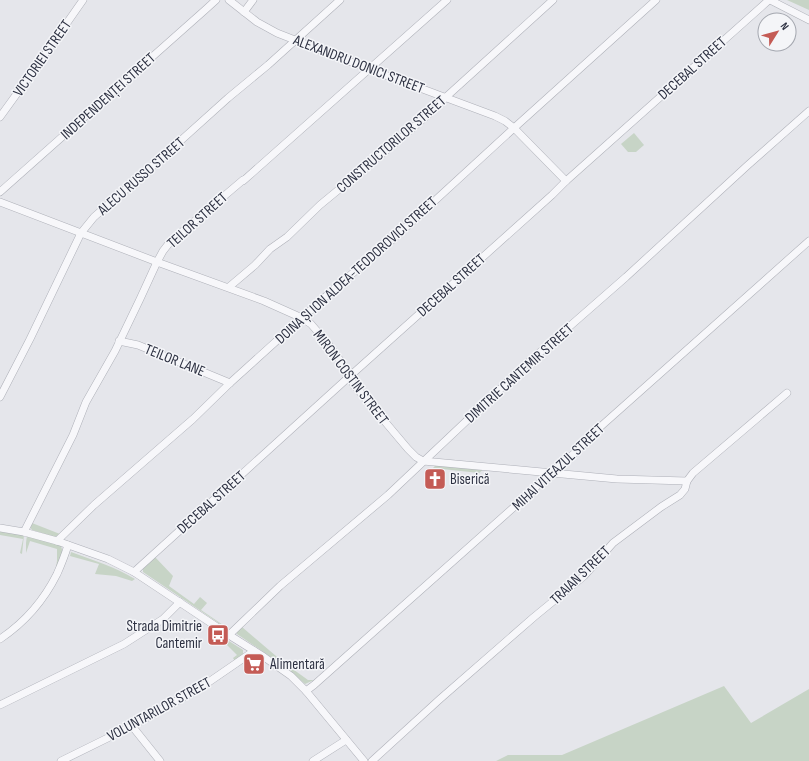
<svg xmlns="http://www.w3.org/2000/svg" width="809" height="761" font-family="'Sofia Sans Condensed',sans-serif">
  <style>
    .green { fill: #c7d4c6 }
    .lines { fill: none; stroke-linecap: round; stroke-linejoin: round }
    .street-casing { stroke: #aeb0b8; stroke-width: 8 }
    .street { stroke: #f7f7fa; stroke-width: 7 }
    .labels { text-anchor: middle; stroke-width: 3; stroke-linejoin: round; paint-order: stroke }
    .street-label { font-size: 15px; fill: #2d3142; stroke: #f4f5f8 }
    .poi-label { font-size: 15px; fill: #2d3142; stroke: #f4f5f8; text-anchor: start }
  </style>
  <rect width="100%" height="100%" fill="#e5e6eb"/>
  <g class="green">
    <polygon points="787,0 809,0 809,10"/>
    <polygon points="634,133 644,145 636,152 628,152 621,144"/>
    <polygon points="436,465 484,469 479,473 433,468"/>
    <polygon points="32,523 60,534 55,537 32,530 30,527"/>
    <polygon points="0,531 24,535 22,554 20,553 23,539 0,535"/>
    <path d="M 27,535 L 61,546 C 65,554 58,566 55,574 L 57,561 L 57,549 L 30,541 L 26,553 L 26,543 Z"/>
    <path d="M 71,552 C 93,560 115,567 135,579 L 132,581 L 116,576 L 95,574 L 99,564 L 70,556 Z"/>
    <polygon points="155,557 173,576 169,586 194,604 200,597 207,603 201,610 226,627 226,628 143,572 143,569"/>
    <polygon points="242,627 283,662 308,680 314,680 305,684 287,668 237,634 236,632"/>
    <polygon points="210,629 243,650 243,654 235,661 233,658 237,655 221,639 211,631"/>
    <polygon points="724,686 751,723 809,689 809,761 496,761 508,755 562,755"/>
  </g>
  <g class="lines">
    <g class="street-casing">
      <g id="street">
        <polyline points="229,0 257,22 277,33 369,69 495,116 505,121 514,128 566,181"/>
        <polyline points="770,0 809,20"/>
        <polyline points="244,12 253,0"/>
        <polyline points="0,117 34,70 83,0"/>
        <polyline points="0,192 205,10 216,0"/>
        <polyline points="0,202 157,262 264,301 302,318 311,324 329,345 342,363 354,385 408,449 416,457 423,461 617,479 687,481"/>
        <polyline points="229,287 255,265 270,249 287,237 320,205 394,144 430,113 446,97 553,0"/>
        <polyline points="119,341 138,345 230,383"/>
        <polyline points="0,397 30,339 81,233 94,217 148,170 228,98 268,65 340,0"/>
        <polyline points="0,528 24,532 57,541 108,559 134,572 229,635 264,657 291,676 306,691 364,761"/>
        <polyline points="24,532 73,435 86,402 115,351 140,299 157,262 163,251 170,242 243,180 243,181 447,0"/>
        <polyline points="57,541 94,505 193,419 230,383 334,289 392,240 514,128 656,0"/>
        <polyline points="134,572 350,376 552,195 566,181 769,0"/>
        <polyline points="229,635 280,586 388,495 530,361 626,277 748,165 809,111"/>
        <path d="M 0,639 C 24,623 44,600 57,574 C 61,565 65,555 68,545"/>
        <polyline points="306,691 314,685 532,491 550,473 576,452 599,428 809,241"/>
        <polyline points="0,705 124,644 163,619 180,602"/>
        <polyline points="132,726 160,761"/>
        <polyline points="61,761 132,726 203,686 254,651"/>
        <polyline points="313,761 346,740"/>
        <polyline points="372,761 440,699 534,617 584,576 613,543 661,507 680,495 685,489 687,481 693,473 787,393"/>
      </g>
    </g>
    <use href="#street" class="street"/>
  </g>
  <defs>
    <g id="church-square" transform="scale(1.15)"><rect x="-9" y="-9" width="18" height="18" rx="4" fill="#c45b55" stroke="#f4f5f8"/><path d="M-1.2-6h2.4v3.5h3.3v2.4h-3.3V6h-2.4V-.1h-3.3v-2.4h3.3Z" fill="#fff"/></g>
    <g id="bus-square" transform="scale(1.15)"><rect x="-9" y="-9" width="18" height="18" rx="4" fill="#c45b55" stroke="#f4f5f8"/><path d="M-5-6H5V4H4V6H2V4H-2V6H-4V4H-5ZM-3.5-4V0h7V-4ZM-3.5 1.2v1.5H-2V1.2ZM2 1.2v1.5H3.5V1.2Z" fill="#fff"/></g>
    <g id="supermarket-square" transform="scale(1.15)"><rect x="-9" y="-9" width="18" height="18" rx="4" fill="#c45b55" stroke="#f4f5f8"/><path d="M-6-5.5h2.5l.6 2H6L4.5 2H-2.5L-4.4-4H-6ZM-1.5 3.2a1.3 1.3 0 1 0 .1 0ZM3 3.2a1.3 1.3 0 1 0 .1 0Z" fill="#fff"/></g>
  </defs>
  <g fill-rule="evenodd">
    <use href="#church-square" x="435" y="479"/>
    <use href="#bus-square" x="218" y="635"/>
    <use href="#supermarket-square" x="254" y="664"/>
  </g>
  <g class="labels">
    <g class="street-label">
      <text transform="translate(42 58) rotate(-55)" y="5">VICTORIEI STREET</text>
      <text transform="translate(359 64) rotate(21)" y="5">ALEXANDRU DONICI STREET</text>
      <text transform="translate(692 68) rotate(-42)" y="5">DECEBAL STREET</text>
      <text transform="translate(108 96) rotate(-42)" y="5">INDEPENDENȚEI STREET</text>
      <text transform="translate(391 144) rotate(-41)" y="5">CONSTRUCTORILOR STREET</text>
      <text transform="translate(141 176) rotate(-41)" y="5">ALECU RUSSO STREET</text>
      <text transform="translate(197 220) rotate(-42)" y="5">TEILOR STREET</text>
      <text transform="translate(356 270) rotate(-42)" y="5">DOINA ȘI ION ALDEA-TEODOROVICI STREET</text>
      <text transform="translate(451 285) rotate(-42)" y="5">DECEBAL STREET</text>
      <text transform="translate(175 360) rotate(22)" y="5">TEILOR LANE</text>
      <text transform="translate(519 373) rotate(-42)" y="5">DIMITRIE CANTEMIR STREET</text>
      <text transform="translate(351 377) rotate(53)" y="5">MIRON COSTIN STREET</text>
      <text transform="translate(558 467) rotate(-43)" y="5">MIHAI VITEAZUL STREET</text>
      <text transform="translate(211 502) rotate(-42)" y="5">DECEBAL STREET</text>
      <text transform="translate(580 575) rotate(-44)" y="5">TRAIAN STREET</text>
      <text transform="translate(159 709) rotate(-29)" y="5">VOLUNTARILOR STREET</text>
    </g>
    <g class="poi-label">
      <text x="450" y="484">Biserică</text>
      <text x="202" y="631" text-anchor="end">Strada Dimitrie<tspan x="202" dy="17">Cantemir</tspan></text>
      <text x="270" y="669">Alimentară</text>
    </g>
  </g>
  <g transform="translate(777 32) rotate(53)"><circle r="19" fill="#f4f5f8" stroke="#a4a7af"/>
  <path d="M0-3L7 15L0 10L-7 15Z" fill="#c45b55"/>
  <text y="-6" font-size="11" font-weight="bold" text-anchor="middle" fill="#2d3142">N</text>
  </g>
</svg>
